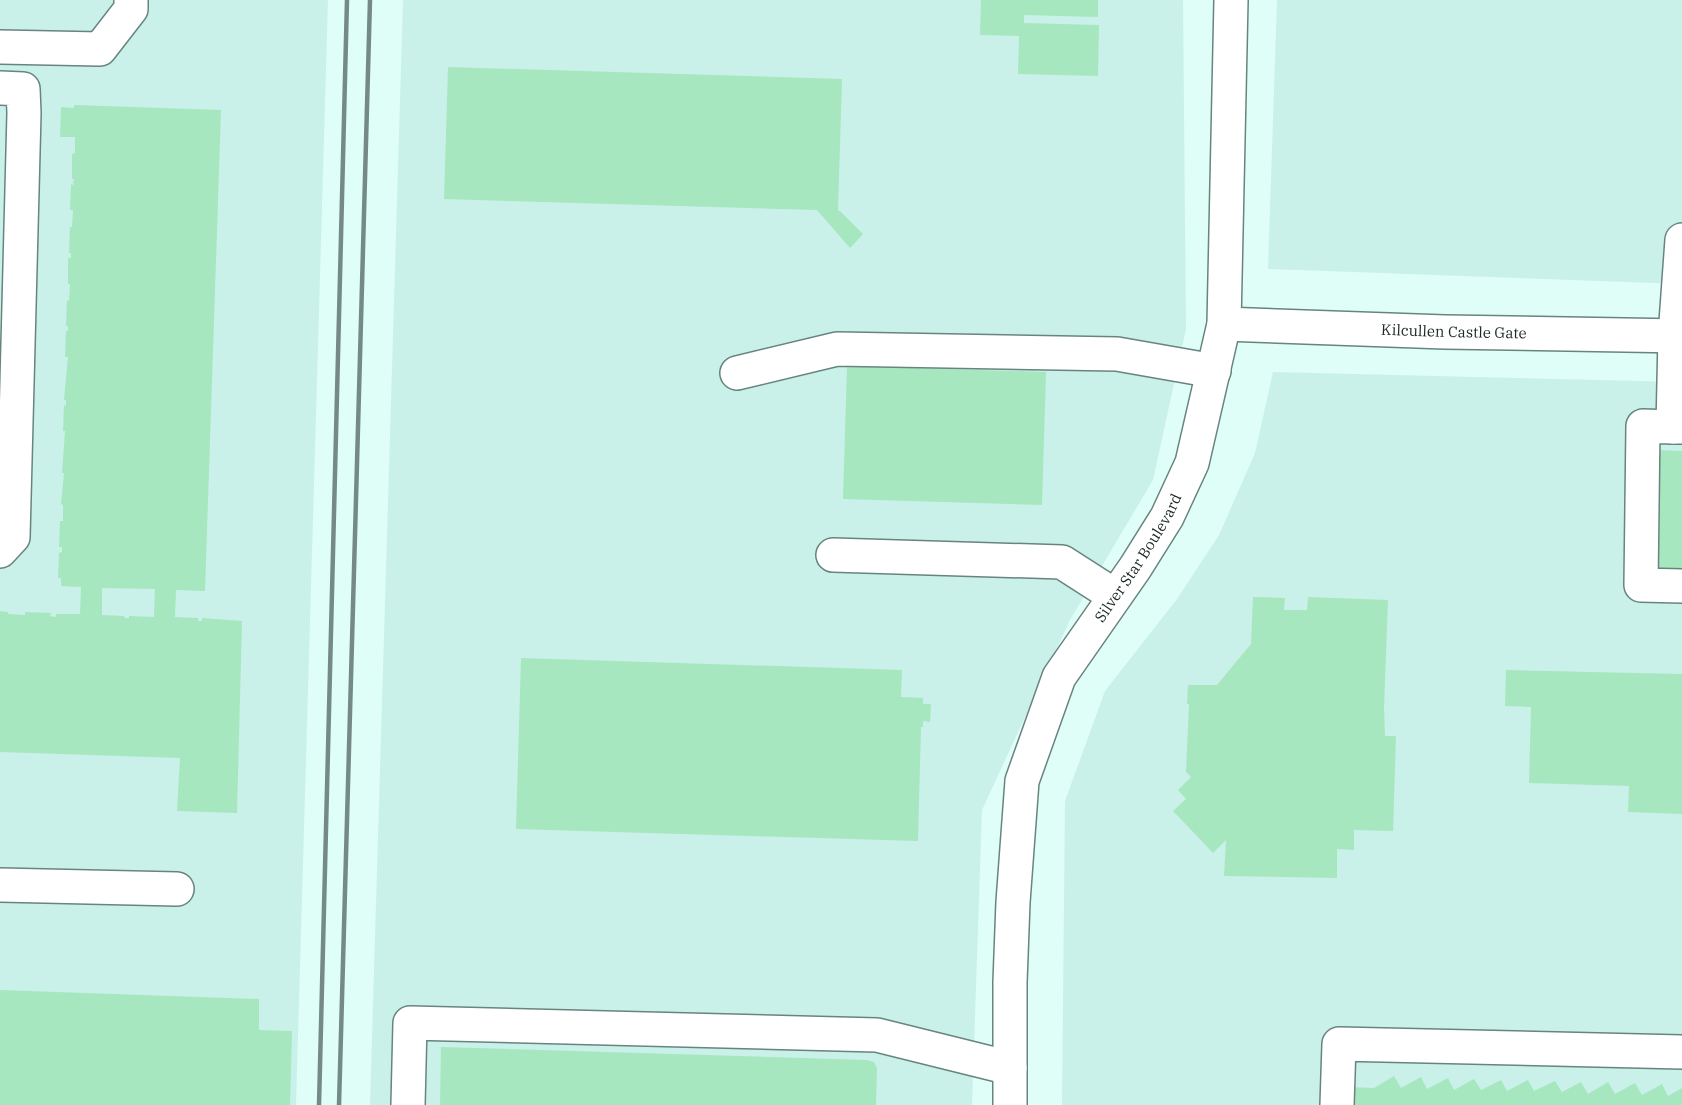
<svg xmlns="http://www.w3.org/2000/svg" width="1682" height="1105" font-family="'IBM Plex Serif',serif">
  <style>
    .built { fill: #c9f1ea }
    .building { fill: #a6e7bf; fill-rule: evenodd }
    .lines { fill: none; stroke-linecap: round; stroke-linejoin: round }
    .minor-casing { stroke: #68847f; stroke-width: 36 }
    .minor { stroke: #fff; stroke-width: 33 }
    .rail { stroke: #758a86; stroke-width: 4.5 }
    .labels { text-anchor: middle; stroke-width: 4.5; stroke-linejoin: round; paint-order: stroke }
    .street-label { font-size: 15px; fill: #1c2826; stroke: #fff }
  </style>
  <rect width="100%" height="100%" fill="#dffef8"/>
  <g class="built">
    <polygon points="0,0 328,0 296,1105 0,1105"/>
    <polygon points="403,0 1183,0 1186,329 1153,480 1070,620 982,810 972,1105 370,1105"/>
    <polygon points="1277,0 1682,0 1682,284 1268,269"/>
    <polygon points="1273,372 1682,382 1682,1105 1062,1105 1065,801 1105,691 1177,599 1219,535 1255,453"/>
  </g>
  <g class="building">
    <polygon points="981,0 1098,0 1098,17 1024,15 1024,23 1099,25 1098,76 1018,74 1019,36 980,35"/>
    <polygon points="448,67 842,79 838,211 840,211 863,234 850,248 817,210 444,199"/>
    <path d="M 74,105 L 221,110 L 205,591 L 176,590 L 175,617 L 198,618 L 198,621 L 202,621 L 202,618 L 242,621 L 237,813 L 177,811 L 180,758 L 0,752 L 0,611 L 8,612 L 8,614 L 25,615 L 25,612 L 51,613 L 50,616 L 56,617 L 56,614 L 80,614 L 81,587 L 61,586 L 61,578 L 58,578 L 59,553 L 62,552 L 62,547 L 59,547 L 60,521 L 63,521 L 63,505 L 61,504 L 64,473 L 62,473 L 65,431 L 63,431 L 64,405 L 66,406 L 66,400 L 64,400 L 68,357 L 65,357 L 66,331 L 68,331 L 68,326 L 66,326 L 67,300 L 69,301 L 70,284 L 68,284 L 68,258 L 71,258 L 71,253 L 69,253 L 70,227 L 72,227 L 73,210 L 70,210 L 71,184 L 73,185 L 74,179 L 72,179 L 72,154 L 75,153 L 75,137 L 60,137 L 61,107 L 74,108 ZM 102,588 L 155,589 L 154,617 L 129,616 L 129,618 L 125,618 L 124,616 L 102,615 Z"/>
    <polygon points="847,366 1046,372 1042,505 843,499"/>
    <polygon points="1654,450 1682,451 1682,581 1658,569"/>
    <polygon points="1253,597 1285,598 1284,610 1307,610 1308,597 1388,600 1384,707 1385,736 1396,736 1393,831 1354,830 1354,850 1337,849 1337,878 1224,876 1226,840 1213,853 1173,811 1186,799 1178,790 1191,777 1186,772 1189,704 1187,704 1188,685 1217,685 1251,644"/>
    <polygon points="521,658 902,670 901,697 923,698 923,704 931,704 930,722 923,721 923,727 921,727 918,841 516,829"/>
    <polygon points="1506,670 1682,674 1682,814 1628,812 1629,786 1529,783 1531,707 1505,706"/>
    <polygon points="0,990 259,999 259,1030 292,1031 290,1105 0,1105"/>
    <polygon points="441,1047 867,1060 874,1062 877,1068 876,1105 440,1105"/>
    <polygon points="1394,1076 1401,1088 1421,1077 1427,1089 1448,1078 1454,1090 1474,1079 1481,1090 1501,1080 1507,1091 1528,1080 1534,1091 1555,1081 1562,1092 1581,1082 1588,1094 1608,1082 1615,1094 1635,1083 1642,1095 1662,1084 1668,1096 1682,1088 1682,1105 1347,1105 1348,1087 1374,1088"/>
  </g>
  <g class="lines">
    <g class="minor-casing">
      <g id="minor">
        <polyline points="0,47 100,49 131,9 131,0"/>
        <polyline points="0,88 23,89 24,113 13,537 0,551"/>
        <polyline points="1682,240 1675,336 1673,427 1682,427"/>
        <path id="s1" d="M 1224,324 L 1445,332 L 1682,336"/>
        <polyline points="737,373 837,349 1117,354 1214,371"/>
        <polyline points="1673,427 1643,426 1641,585 1682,586"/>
        <polyline points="833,555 1062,562 1115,596"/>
        <polyline points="0,885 177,889"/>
        <polyline points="408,1105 410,1023 877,1035 1010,1068"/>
        <path id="s2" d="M 1010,1105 L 1010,982 L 1013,902 L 1022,781 L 1059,677 L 1135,568 L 1167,517 L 1192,463 L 1224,324 L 1231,0"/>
        <polyline points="1337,1105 1339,1044 1682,1052"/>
      </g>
    </g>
    <use href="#minor" class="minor"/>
    <g class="rail">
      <polyline points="319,1105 347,0"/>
      <polyline points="339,1105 370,0"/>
    </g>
  </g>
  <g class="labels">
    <g class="street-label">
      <text dy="5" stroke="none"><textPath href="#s1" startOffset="230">Kilcullen Castle Gate</textPath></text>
      <text dy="5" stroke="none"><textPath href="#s2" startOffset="578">Silver Star Boulevard</textPath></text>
    </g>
  </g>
</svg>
